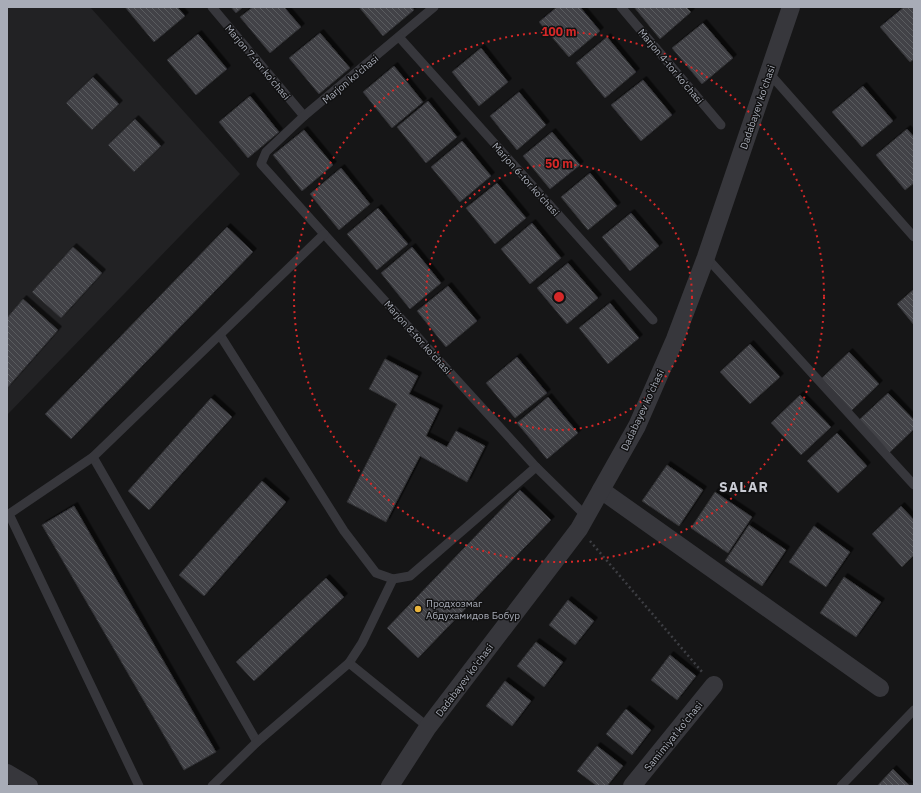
<svg xmlns="http://www.w3.org/2000/svg" width="921" height="793" font-family="'IBM Plex Sans',sans-serif">
  <style>
    .built { fill: #222224 }
    .building { fill: url(#building-back-hatch); stroke: #303033; filter: url(#shadow) }
    .lines { fill: none; stroke-linecap: round; stroke-linejoin: round }
    .path { stroke: #3d3e43; stroke-width: 2.5; stroke-dasharray: 2 3; stroke-linecap: butt }
    .lane { stroke: #37373c; stroke-width: 9 }
    .street { stroke: #37373c; stroke-width: 18 }
    .ring { fill: none; stroke: #d62828; stroke-width: 2; stroke-dasharray: 2 4 }
    .poi-dot { fill: #e9b43c; stroke: #111112; stroke-width: 1.5 }
    .labels { text-anchor: middle; stroke-width: 3; stroke-linejoin: round; paint-order: stroke }
    .street-label { font-size: 10px; fill: #a8acb7; stroke: #111112 }
    .poi-label { font-size: 10px; fill: #a8acb7; stroke: #111112; text-anchor: start }
    .district-label { font-size: 14px; font-weight: bold; letter-spacing: 1px; fill: #c9cbd3; stroke: #111112 }
    .centre { fill: #d62828; stroke: #111112; stroke-width: 2 }
    .ring-label { font-size: 12px; text-anchor: middle; font-weight: bold; fill: #d62828; stroke: #111112; stroke-width: 3; stroke-linejoin: round; paint-order: stroke }
  </style>
  <defs>
    <pattern id="building-back-hatch" width="6" height="6" patternUnits="userSpaceOnUse"><rect width="6" height="6" fill="#424347"/><path d="M-1 5l2 2M0 0l6 6M5-1l2 2" fill="none" stroke="#5a5b5f"/></pattern>
    <filter id="shadow"><feDropShadow dx="3.5" dy="-3.5" stdDeviation="0" flood-color="#0009"/></filter>
  </defs>
  <rect width="100%" height="100%" fill="#161617"/>
  <polygon class="built" points="7,7 90,7 240,174 7,415"/>
  <g class="building">
    <polygon points="125,7 177,7 185,16 154,42"/>
    <polygon points="231,7 243,7 236,13"/>
    <polygon points="253,7 284,7 301,27 270,53 240,17"/>
    <polygon points="359,7 412,7 414,10 383,36"/>
    <polygon points="557,7 580,7 600,31 569,57 539,22"/>
    <polygon points="634,7 686,7 691,12 660,39"/>
    <polygon points="904,7 914,7 914,59 910,62 880,27"/>
    <polygon points="703,23 733,58 702,84 672,48"/>
    <polygon points="320,33 350,68 319,94 289,58"/>
    <polygon points="198,34 227,69 196,95 167,60"/>
    <polygon points="607,37 636,72 605,98 576,63"/>
    <polygon points="481,48 508,82 479,106 452,72"/>
    <polygon points="394,66 423,102 392,128 363,92"/>
    <polygon points="93,77 119,104 92,130 66,103"/>
    <polygon points="643,80 672,115 641,141 611,105"/>
    <polygon points="863,86 893,121 862,147 832,112"/>
    <polygon points="519,92 546,125 517,150 490,116"/>
    <polygon points="250,96 279,132 248,158 219,122"/>
    <polygon points="428,101 457,137 426,163 397,127"/>
    <polygon points="135,119 161,146 134,172 108,145"/>
    <polygon points="907,129 914,137 914,183 905,190 876,155"/>
    <polygon points="304,130 333,165 302,191 273,155"/>
    <polygon points="552,132 580,165 550,189 523,156"/>
    <polygon points="462,141 491,176 460,202 431,167"/>
    <polygon points="341,168 370,204 339,230 310,194"/>
    <polygon points="590,173 617,206 588,230 561,197"/>
    <polygon points="497,183 526,218 495,244 466,208"/>
    <polygon points="378,208 408,244 377,270 347,234"/>
    <polygon points="631,213 659,246 630,271 602,237"/>
    <polygon points="532,223 561,258 530,284 501,249"/>
    <polygon points="227,227 253,252 71,439 45,414"/>
    <polygon points="73,247 102,273 61,318 32,292"/>
    <polygon points="412,247 441,283 410,309 381,273"/>
    <polygon points="568,263 598,298 567,324 537,288"/>
    <polygon points="448,286 477,321 446,347 417,311"/>
    <polygon points="914,289 914,325 897,304"/>
    <polygon points="23,299 58,330 7,388 7,318"/>
    <polygon points="610,303 639,338 608,364 579,328"/>
    <polygon points="750,344 780,377 750,404 720,372"/>
    <polygon points="849,352 879,384 850,412 820,380"/>
    <polygon points="517,357 547,393 515,418 486,383"/>
    <polygon points="385,359 418,376 409,394 439,409 426,436 447,447 456,431 485,446 467,482 420,456 386,522 347,502 397,404 369,389"/>
    <polygon points="888,393 914,420 914,429 889,453 859,420"/>
    <polygon points="800,395 831,427 801,455 771,423"/>
    <polygon points="548,397 578,433 547,459 517,423"/>
    <polygon points="211,398 232,417 149,510 128,491"/>
    <polygon points="837,433 867,466 838,493 807,461"/>
    <polygon points="667,465 703,490 679,526 642,501"/>
    <polygon points="262,481 286,502 204,596 179,575"/>
    <polygon points="520,490 551,520 418,658 387,628"/>
    <polygon points="715,492 752,517 728,553 691,528"/>
    <polygon points="74,506 216,752 184,770 42,525"/>
    <polygon points="901,506 914,520 914,555 902,567 872,534"/>
    <polygon points="749,525 786,550 762,586 725,561"/>
    <polygon points="814,526 850,552 826,587 789,562"/>
    <polygon points="844,577 881,602 856,637 820,613"/>
    <polygon points="326,578 344,597 254,681 236,662"/>
    <polygon points="568,600 594,621 575,645 549,625"/>
    <polygon points="536,642 563,662 544,687 517,666"/>
    <polygon points="670,655 696,676 677,700 651,680"/>
    <polygon points="505,681 531,701 512,726 486,706"/>
    <polygon points="626,709 651,730 632,755 606,734"/>
    <polygon points="597,746 623,766 607,786 597,786 577,771"/>
    <polygon points="893,769 910,786 877,786"/>
  </g>
  <g class="lines">
    <polyline class="path" points="590,541 703,673"/>
    <g class="lane">
      <polyline points="212,7 304,116"/>
      <polyline points="434,7 304,116 266,152 261,164 324,234 536,467 586,516"/>
      <polyline points="621,7 721,125"/>
      <polyline points="399,37 653,320"/>
      <polyline points="769,73 914,237"/>
      <polyline points="706,257 914,485"/>
      <polyline points="220,335 344,531 376,573 393,579 410,576 536,467"/>
      <polyline points="93,457 257,742"/>
      <polyline points="349,663 362,643 393,579"/>
      <polyline points="139,786 9,514 93,457 324,234"/>
      <polyline points="212,786 257,742 349,663 428,727"/>
      <polyline points="841,786 914,710"/>
    </g>
    <g class="street">
      <polyline points="601,490 880,688"/>
      <polyline points="7,773 29,786"/>
      <polyline points="390,786 428,727 579,529 637,426 675,339 706,257 791,7"/>
      <polyline points="632,786 714,685"/>
    </g>
  </g>
  <g class="ring">
    <circle cx="559" cy="297" r="133"/>
    <circle cx="559" cy="297" r="265"/>
  </g>
  <circle class="poi-dot" cx="418" cy="609" r="4"/>
  <g class="labels">
    <g class="street-label">
      <text transform="translate(258 62) rotate(50)" y="4">Marjon 7-tor ko'chasi</text>
      <text transform="translate(671 66) rotate(50)" y="4">Marjon 4-tor ko'chasi</text>
      <text transform="translate(350 79) rotate(-40)" y="4">Marjon ko'chasi</text>
      <text transform="translate(757 107) rotate(-71)" y="4">Dadabayev ko'chasi</text>
      <text transform="translate(526 179) rotate(48)" y="4">Marjon 6-tor ko'chasi</text>
      <text transform="translate(418 337) rotate(48)" y="4">Marjon 8-tor ko'chasi</text>
      <text transform="translate(642 410) rotate(-65)" y="4">Dadabayev ko'chasi</text>
      <text transform="translate(464 680) rotate(-53)" y="4">Dadabayev ko'chasi</text>
      <text transform="translate(673 736) rotate(-51)" y="4">Samimiyat ko'chasi</text>
    </g>
    <g class="poi-label">
      <text x="426" y="607">Продхозмаг<tspan x="426" dy="12">Абдухамидов Бобур</tspan></text>
    </g>
    <g class="district-label">
      <text x="744" y="492">SALAR</text>
    </g>
  </g>
  <circle cx="559" cy="297" r="6" class="centre"/>
  <g class="ring-label">
    <text x="559" y="36">100 m</text>
    <text x="559" y="168">50 m</text>
  </g>
  <rect width="921" height="793" fill="none" stroke="#a8acb7" stroke-width="16"/>
</svg>
